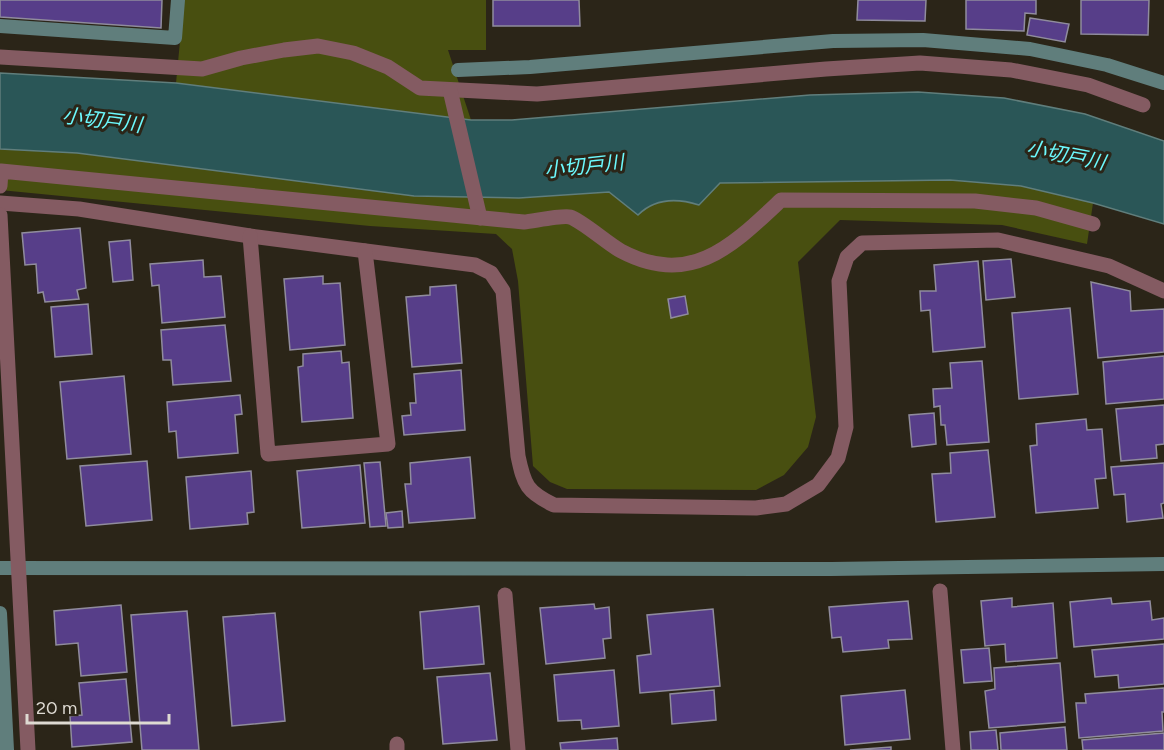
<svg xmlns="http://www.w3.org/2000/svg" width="1164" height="750" font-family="Figtree,'Noto Sans JP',sans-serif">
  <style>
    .green { fill: #484f10 }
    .water { fill: #2a5657; stroke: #607e7c; stroke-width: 1.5 }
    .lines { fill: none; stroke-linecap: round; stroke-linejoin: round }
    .stream { stroke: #607e7c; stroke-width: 14 }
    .building { fill: #573e89; stroke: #908c9d; stroke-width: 1.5 }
    .minor { stroke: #845b62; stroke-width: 15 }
    .labels { text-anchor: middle; stroke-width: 6; stroke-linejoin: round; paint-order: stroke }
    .water-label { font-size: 20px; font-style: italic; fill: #6cf9fd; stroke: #2b2518 }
  </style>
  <rect width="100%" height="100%" fill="#2b2518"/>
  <g class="green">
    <polygon points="184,0 486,0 486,50 448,50 471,120 176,83"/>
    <polygon points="0,149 77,153 414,196 519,198 609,192 647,206 664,201 682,199 699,205 719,183 950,180 1021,186 1093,203 1087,244 1002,225 840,220 798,262 816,417 808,447 784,475 756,490 567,489 550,482 533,466 518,281 512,249 496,234 370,226 0,190"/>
  </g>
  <path class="water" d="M 0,73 L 176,83 L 471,120 L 512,120 L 810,95 L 918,92 L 1004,98 L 1085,114 L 1164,141 L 1164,224 L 1093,203 L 1021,186 L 950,180 L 720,183 L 699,205 C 677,198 655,198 638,215 L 609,192 L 519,198 L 414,196 L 77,153 L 0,149 Z"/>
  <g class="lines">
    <g class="stream">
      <polyline points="0,26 175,38 178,0"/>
      <polyline points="458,70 530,67 833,41 923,40 1030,49 1107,65 1164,83"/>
      <polyline points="0,568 831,569 1164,564"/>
      <polyline points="0,613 7,750"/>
    </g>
  </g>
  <g class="building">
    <polygon points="0,0 162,0 161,28 0,17"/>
    <polygon points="493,0 579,0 580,26 493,26"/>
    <polygon points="858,0 926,0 925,21 857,20"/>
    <polygon points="966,0 1036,0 1036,14 1025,13 1024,31 966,29"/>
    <polygon points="1081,0 1149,0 1148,35 1081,34"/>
    <polygon points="1030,18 1069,24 1065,42 1027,35"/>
    <polygon points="80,228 86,288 77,290 79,299 45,302 43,292 38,293 36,264 25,265 22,233"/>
    <polygon points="130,240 133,280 113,282 109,242"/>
    <polygon points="1011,259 1015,297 986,300 983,261"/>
    <polygon points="203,260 204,277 221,276 225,317 162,323 159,285 152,286 150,264"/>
    <polygon points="978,261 985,347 933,352 930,310 921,311 920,291 936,291 934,265"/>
    <polygon points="323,276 323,284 340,283 345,345 290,350 284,279"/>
    <polygon points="1091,282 1130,291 1131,311 1164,309 1164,352 1098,358"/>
    <polygon points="456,285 462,363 412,367 406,297 430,295 430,287"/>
    <polygon points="685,296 688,314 671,318 668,299"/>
    <polygon points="88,304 92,354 55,357 51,307"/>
    <polygon points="1070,308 1078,394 1019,399 1012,313"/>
    <polygon points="225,325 231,381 173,385 171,360 163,360 161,330"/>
    <polygon points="341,351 342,363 349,362 353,418 302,422 298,367 303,366 303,354"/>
    <polygon points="1164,356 1164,399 1106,404 1103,362"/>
    <polygon points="982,361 989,442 947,445 945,425 941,425 940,406 934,407 933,389 952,388 950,363"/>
    <polygon points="461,370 465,430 404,435 402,416 411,415 410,403 416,403 414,374"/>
    <polygon points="124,376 131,454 67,459 60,382"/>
    <polygon points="240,395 242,414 235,415 238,453 178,458 176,431 169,432 167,402"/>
    <polygon points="1164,405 1164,444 1156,445 1157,458 1121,461 1116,409"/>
    <polygon points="934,413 936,444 912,447 909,415"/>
    <polygon points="1086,419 1087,430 1102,429 1106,478 1095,479 1098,508 1036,513 1030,446 1037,445 1036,424"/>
    <polygon points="988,450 995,517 936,522 932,474 951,473 950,453"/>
    <polygon points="470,457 475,518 409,523 405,484 411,484 410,463"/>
    <polygon points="147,461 152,520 86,526 80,466"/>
    <polygon points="380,462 386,526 370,527 364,463"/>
    <polygon points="1164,463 1164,503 1161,504 1163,518 1127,522 1125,494 1114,495 1111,467"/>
    <polygon points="360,465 365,523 302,528 297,471"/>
    <polygon points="251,471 254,512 247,513 248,524 190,529 186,477"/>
    <polygon points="402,511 403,527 388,528 386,513"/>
    <polygon points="1012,598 1012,607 1053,603 1057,658 1006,662 1005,644 985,646 981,601"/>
    <polygon points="1111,598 1112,604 1150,601 1152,620 1164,618 1164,639 1074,647 1070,602"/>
    <polygon points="908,601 912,639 888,640 889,648 843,652 841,637 832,638 829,607"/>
    <polygon points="594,604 595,609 609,607 611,638 603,639 605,658 546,664 540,608"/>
    <polygon points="121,605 127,672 81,676 78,643 56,645 54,611"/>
    <polygon points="479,606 484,664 424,669 420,612"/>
    <polygon points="713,609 720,686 640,693 637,656 651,654 647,615"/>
    <polygon points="187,611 199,750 142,750 131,615"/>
    <polygon points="275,613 285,721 232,726 223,617"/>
    <polygon points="1164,644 1164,684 1119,688 1118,675 1095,677 1092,650"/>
    <polygon points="989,648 992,681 964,683 961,650"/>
    <polygon points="1060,663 1065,722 989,728 985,691 995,689 994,668"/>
    <polygon points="614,670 619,726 582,729 581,720 558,721 554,675"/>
    <polygon points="490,673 497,740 443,744 437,677"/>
    <polygon points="126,679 132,742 72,747 70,716 82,715 79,683"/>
    <polygon points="1164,688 1164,712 1162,712 1163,731 1079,738 1076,703 1086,703 1085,694"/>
    <polygon points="714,690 716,720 672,724 670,694"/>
    <polygon points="905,690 910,739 845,745 841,696"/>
    <polygon points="1065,727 1067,750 1001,750 1000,733"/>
    <polygon points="996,730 998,750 971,750 970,732"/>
    <polygon points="1164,733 1164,750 1083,750 1082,740"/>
    <polygon points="617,738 618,750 561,750 560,743"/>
    <polygon points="891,747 891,750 850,750"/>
  </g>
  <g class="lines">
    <g class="minor">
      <polyline points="0,57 202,69 241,58 284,50 318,46 353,53 388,67 420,88 537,94 826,69 920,63 1011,70 1088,85 1143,105"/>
      <polyline points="450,90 480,218"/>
      <path d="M 0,186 L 1,171 L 524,222 C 534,221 563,215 570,217 C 581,220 608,244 621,251 C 691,288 732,246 781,200 L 975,201 L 1036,208 L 1093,224"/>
      <path d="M 0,203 L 79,209 L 250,236 L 475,265 L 491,273 L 503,291 L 518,456 C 524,485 527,492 554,505 L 756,508 L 786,504 L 818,485 L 838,458 L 846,427 L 839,281 L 847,257 L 862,243 L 998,240 L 1109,266 L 1164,291"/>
      <polyline points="0,215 28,750"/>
      <polyline points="250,236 268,454 388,444 365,251"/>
      <polyline points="940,591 953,750"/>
      <polyline points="505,595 518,750"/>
      <polyline points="397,744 397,750"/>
    </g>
  </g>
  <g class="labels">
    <g class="water-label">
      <text transform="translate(102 120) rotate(7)" y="7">小切戸川</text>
      <text transform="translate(1066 155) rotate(11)" y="7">小切戸川</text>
      <text transform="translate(584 166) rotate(-6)" y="7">小切戸川</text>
    </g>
  </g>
  <path d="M27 714v9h142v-9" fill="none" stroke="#dedad2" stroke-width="3"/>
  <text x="36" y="714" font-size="18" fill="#dedad2" stroke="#2b2518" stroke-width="4.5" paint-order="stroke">20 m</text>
</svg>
